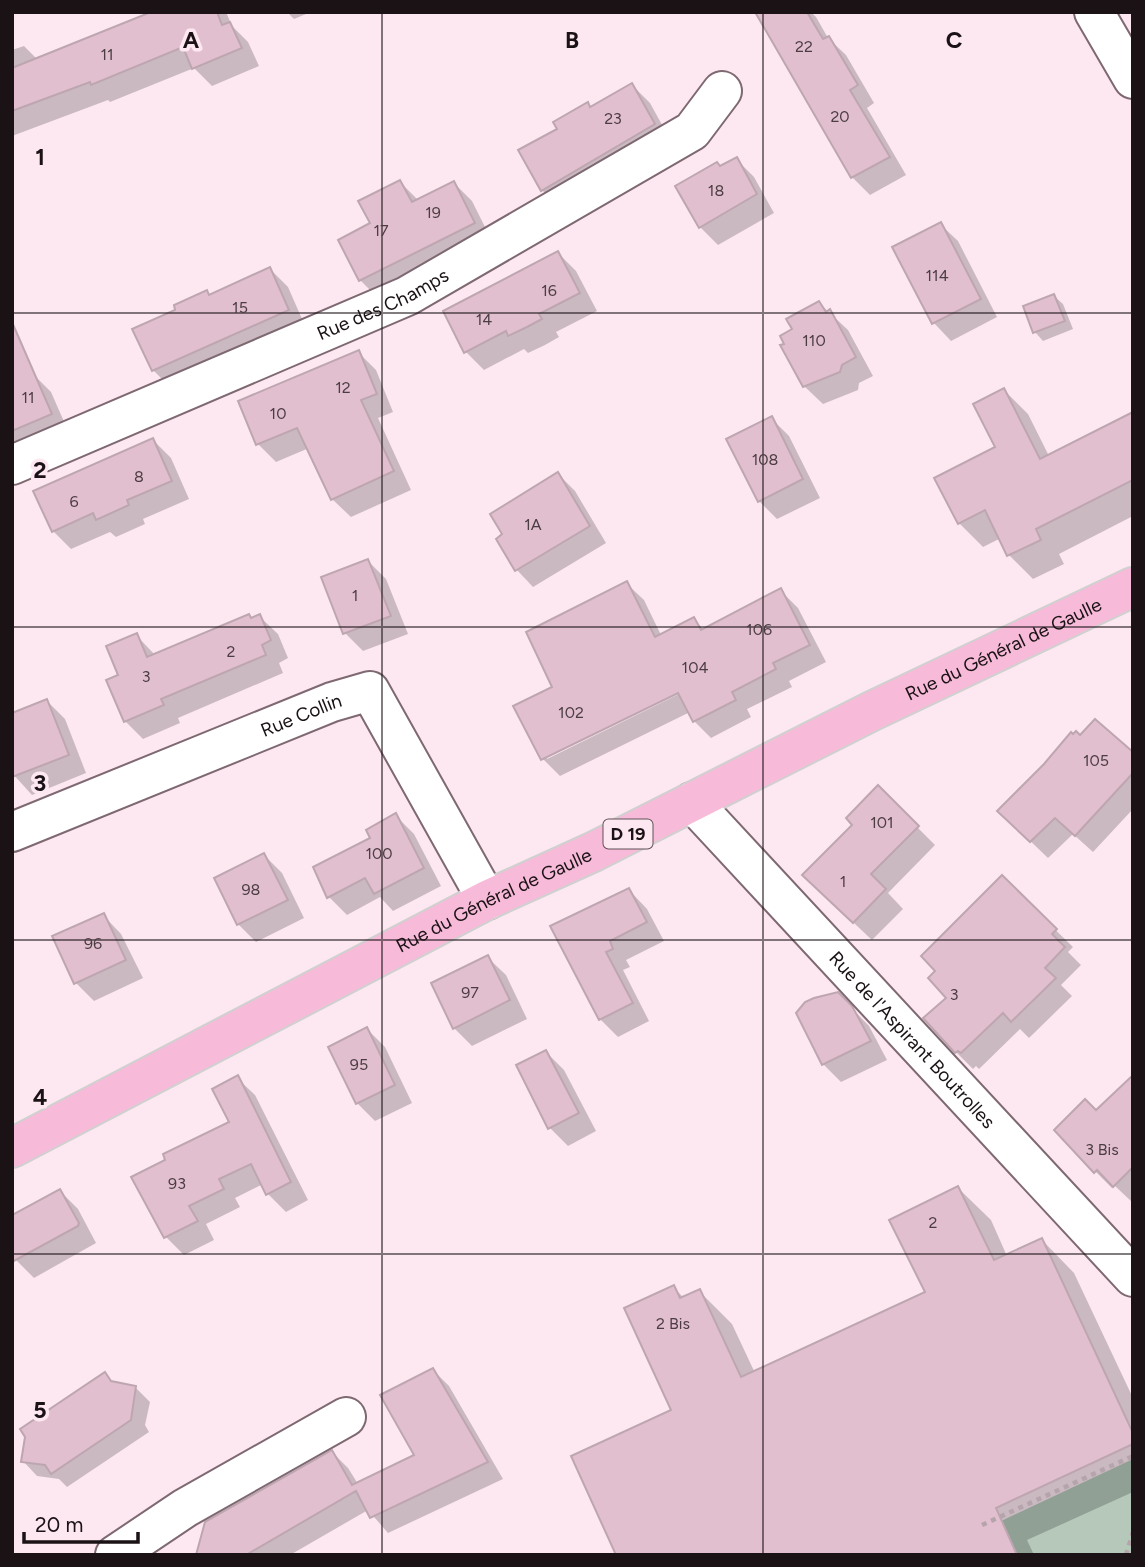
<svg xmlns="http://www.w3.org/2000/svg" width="1145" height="1567" font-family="Figtree,sans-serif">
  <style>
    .green { fill: #b5c8b9 }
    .shadow { fill: #0003; fill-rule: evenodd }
    .building { fill: #e1bfce; stroke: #bea6b0; stroke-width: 2 }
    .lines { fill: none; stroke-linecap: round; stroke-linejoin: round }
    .minor-casing { stroke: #7e6871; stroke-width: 42 }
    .major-casing { stroke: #d1d0d0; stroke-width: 42 }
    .path { stroke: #b5a4ab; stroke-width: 4.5; stroke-dasharray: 5 5; stroke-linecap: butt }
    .minor { stroke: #fff; stroke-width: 38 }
    .major { stroke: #f7bbd9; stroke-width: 38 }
    .grid { fill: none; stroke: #1a1215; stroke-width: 2; stroke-opacity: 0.55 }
    .labels { text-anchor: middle; stroke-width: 7; stroke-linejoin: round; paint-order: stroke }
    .number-label { font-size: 16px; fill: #4c3d43 }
    .shield { fill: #fde8f1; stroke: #5e5257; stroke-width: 2 }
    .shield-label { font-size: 18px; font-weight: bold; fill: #1a1215 }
    .street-label { font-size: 19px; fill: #1a1215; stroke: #fde8f1 }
    .grid-label { font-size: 23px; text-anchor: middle; font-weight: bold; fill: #1a1215; stroke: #fde8f1; stroke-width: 7; stroke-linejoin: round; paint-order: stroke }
  </style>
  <rect width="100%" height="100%" fill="#fde8f1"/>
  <polygon class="green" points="1133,1459 1133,1555 929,1555"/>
  <g class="shadow">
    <polygon points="155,12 226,12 232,26 248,42 259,66 212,86 194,68 110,102 108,100 12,136 12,50 24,46 38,60"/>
    <polygon points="287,12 311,12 294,19"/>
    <polygon points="777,12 811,12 816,17 828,38 846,55 874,103 867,108 906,175 870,195 852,177 762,21"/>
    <polygon points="632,85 650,103 672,143 560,208 542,190 559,129"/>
    <polygon points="736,159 754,177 774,213 718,245 700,227 720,168"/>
    <polygon points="400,182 419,201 454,183 472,201 492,241 378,298 360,280 373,224"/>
    <polygon points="940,224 958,241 997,317 951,341 934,323"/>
    <polygon points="558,253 576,271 597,311 556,332 559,337 545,345 528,353 524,349 484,370 466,352"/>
    <polygon points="270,269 288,287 306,328 171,388 153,370 178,311 206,292 211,296"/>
    <polygon points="1054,296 1063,304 1073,329 1043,341 1035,332"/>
    <polygon points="819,303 848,330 873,376 859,383 858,390 823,404 804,386 794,330"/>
    <polygon points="358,352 376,370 393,412 378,418 411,490 351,517 332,499 309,448 276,462 258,444"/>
    <polygon points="33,374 51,392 69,433 12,457 12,382"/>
    <polygon points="1004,390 1028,414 1049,456 1133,414 1133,516 1059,554 1064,564 1033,579 1009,555 1001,538 983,547 959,523 997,448"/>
    <polygon points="771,418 789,436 820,498 777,519 759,501"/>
    <polygon points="153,440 171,458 189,499 143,519 145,524 116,537 110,532 71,549 53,531"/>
    <polygon points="558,474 575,491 606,543 533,587 517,570 498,539"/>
    <polygon points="368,561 386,579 408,634 363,651 345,633"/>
    <path d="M 626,583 L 644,600 L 661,635 L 694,619 L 704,630 L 781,591 L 798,608 L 826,662 L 789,681 L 792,687 L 747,709 L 751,717 L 711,738 L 694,721 L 690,712 L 560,776 L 543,759 L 554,687 ZM 685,687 L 687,690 L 547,759 L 547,755 Z"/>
    <polygon points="259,616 278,634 288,658 279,663 283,673 178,718 180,723 143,739 125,721 121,676 136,635 155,655"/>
    <polygon points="47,701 65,719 86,773 32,795 12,773"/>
    <polygon points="1133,754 1133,809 1093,852 1073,834 1048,858 999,811"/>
    <polygon points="878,788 935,845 888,893 903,909 872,940 822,893 855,825"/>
    <polygon points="396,816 414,834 441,886 393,911 380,897 347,915 329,897 372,839"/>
    <polygon points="264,855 282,873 304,918 256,942 238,924"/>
    <polygon points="1002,878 1073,947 1068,952 1081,965 1061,985 1072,996 1029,1038 1020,1029 979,1069 976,1066 973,1069 956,1052 948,998"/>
    <polygon points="629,890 647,909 664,941 626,960 630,967 623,970 649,1021 618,1037 600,1019 553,927"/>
    <polygon points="103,915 121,934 143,978 94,1001 76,983"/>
    <polygon points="487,957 506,975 527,1019 472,1046 454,1028"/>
    <polygon points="838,994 869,1026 887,1060 841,1082 823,1064"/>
    <polygon points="367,1029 385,1047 412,1103 375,1121 357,1103"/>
    <polygon points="546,1052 564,1070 596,1131 568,1146 550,1128"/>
    <polygon points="237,1078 255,1095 308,1200 286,1212 268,1194 263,1184 235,1198 240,1207 206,1224 214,1240 184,1255 166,1237 231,1123"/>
    <polygon points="1133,1078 1133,1201 1132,1202 1115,1186 1112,1188 1095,1171"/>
    <polygon points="958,1188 991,1220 1007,1256 1042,1240 1074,1273 1133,1398 1133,1492 1027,1540 1034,1555 618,1555 674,1410 673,1287 684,1298 699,1291 732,1324 755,1373 927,1293"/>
    <polygon points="60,1191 78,1209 96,1243 34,1278 16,1260"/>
    <polygon points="433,1370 449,1386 503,1479 388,1533 368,1510 290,1555 201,1555 332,1452 348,1468 358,1484 416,1456"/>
    <polygon points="105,1375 114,1383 135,1387 150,1402 145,1425 149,1432 67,1487 59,1479 37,1476 23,1461"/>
  </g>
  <g class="building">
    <polygon points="151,12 217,12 222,25 230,22 242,48 192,69 183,47 91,85 90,82 12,111 12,68"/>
    <polygon points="755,12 807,12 823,39 829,36 858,85 850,90 890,157 851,178"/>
    <polygon points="632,83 655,124 541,191 518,150 557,129 553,122 588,102 590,107"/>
    <polygon points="737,157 757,194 699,228 675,186 717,162 720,166"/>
    <polygon points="400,180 412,202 454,181 475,223 359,281 338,240 370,223 358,201"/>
    <polygon points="941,222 981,299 932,324 892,247"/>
    <polygon points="558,251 580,293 539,314 542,319 527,327 508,336 506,331 464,353 443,311"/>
    <polygon points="270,267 289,310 152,371 132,329 175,310 174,305 207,290 209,295"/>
    <polygon points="1054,294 1065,321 1033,333 1023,306"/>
    <polygon points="819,301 826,312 830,309 856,357 842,365 840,372 803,387 780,345 784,344 780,336 792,329 786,319"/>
    <polygon points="12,322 52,414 12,431"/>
    <polygon points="359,350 377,394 361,400 394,471 331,500 297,428 256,445 238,401"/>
    <polygon points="1004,388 1040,459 1133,412 1133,480 1036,529 1041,540 1007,556 985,510 958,524 934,478 995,447 973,404"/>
    <polygon points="772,416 803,479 758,502 726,439"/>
    <polygon points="153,438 172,481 127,500 129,505 96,520 93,513 52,532 33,491"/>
    <polygon points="558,472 590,526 515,571 496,539 502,534 490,514"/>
    <polygon points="368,559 391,616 343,634 321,577"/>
    <polygon points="627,581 655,637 694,617 701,630 781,588 810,645 773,663 776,669 732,692 736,700 693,722 678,693 541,760 513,706 552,687 526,632"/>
    <polygon points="249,614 251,618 260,614 271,640 262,645 266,655 161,699 164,705 124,722 106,680 118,675 106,646 137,633 147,657"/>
    <polygon points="47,699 69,755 12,777 12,713"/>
    <polygon points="1095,719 1133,752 1133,773 1075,836 1055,818 1030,842 997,811 1044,764 1071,732 1073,734 1076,731 1080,735"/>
    <polygon points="878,785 919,826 871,874 886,889 853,923 802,875 852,825 846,818"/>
    <polygon points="396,813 424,868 374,894 365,878 327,898 313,867 370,838 366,830"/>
    <polygon points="264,853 288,900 237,925 214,878"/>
    <polygon points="1002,875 1057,929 1052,934 1065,947 1045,968 1056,978 1011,1022 1003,1013 961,1053 958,1051 955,1053 923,1018 946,998 928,978 935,971 921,956"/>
    <polygon points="629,888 647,922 610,941 613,949 606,952 633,1003 599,1020 550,926"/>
    <polygon points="104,913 126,960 74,984 52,936"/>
    <polygon points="488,955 510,1000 453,1029 431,983"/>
    <polygon points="838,992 852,1006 871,1041 822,1065 796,1013 805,1002 814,998"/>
    <polygon points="367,1027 395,1085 356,1104 328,1047"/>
    <polygon points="546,1050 579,1113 548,1129 516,1065"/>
    <polygon points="238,1075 291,1182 266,1195 251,1164 219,1179 224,1189 189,1206 198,1221 164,1238 131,1177 165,1160 163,1154 229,1122 212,1089"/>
    <polygon points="1133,1075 1133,1167 1113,1187 1097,1170 1094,1173 1054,1130 1085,1099 1096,1110"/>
    <polygon points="958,1186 994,1260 1042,1238 1133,1433 1133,1444 996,1508 1017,1555 616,1555 571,1456 671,1410 624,1308 674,1285 680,1298 700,1289 741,1377 925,1292 889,1220"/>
    <polygon points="60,1189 79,1223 78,1226 12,1262 12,1215"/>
    <polygon points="433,1368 488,1462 370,1518 356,1491 246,1555 196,1555 205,1522 332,1450 352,1485 414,1455 380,1395"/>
    <polygon points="105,1372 111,1381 136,1386 131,1420 51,1474 45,1465 21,1462 25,1437 20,1429"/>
  </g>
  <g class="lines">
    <g class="minor-casing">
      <g id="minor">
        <polyline points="1094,12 1133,79"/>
        <path id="s1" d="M 12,465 L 407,296 L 692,131 L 722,91"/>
        <path id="s2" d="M 692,802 L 1133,1277"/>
        <path id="s3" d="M 12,832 L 332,702 L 370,691 L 487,900"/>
        <polyline points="115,1555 185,1508 346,1417"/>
      </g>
    </g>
    <g class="major-casing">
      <g id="major">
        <path id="s4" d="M 12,1148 L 487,900 L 593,852 L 872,711 L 1133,587"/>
      </g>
    </g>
    <g class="path">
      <polyline points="982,1525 1133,1456"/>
      <polyline points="1126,1555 1133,1532"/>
    </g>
    <use href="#minor" class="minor"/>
    <use href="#major" class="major"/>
  </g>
  <path class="grid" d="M 382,12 L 382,1555M 763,12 L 763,1555M 12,313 L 1133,313M 12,627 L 1133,627M 12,940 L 1133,940M 12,1254 L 1133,1254"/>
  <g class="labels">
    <g class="number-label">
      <text x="804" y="52">22</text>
      <text x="107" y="60">11</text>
      <text x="840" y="122">20</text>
      <text x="613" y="124">23</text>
      <text x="716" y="196">18</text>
      <text x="433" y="218">19</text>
      <text x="381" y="236">17</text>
      <text x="937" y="281">114</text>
      <text x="549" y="296">16</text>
      <text x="240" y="313">15</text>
      <text x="484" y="325">14</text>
      <text x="814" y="346">110</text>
      <text x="343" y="393">12</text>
      <text x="28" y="403">11</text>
      <text x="278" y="419">10</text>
      <text x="765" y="465">108</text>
      <text x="139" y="482">8</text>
      <text x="74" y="507">6</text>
      <text x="533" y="530">1A</text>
      <text x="355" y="601">1</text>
      <text x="759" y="635">106</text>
      <text x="231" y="657">2</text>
      <text x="695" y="673">104</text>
      <text x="146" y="682">3</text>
      <text x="571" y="718">102</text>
      <text x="1096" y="766">105</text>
      <text x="882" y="828">101</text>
      <text x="379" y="859">100</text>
      <text x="843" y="887">1</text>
      <text x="251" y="895">98</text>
      <text x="93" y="949">96</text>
      <text x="470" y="998">97</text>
      <text x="954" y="1000">3</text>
      <text x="359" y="1070">95</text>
      <text x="1102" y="1155">3 Bis</text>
      <text x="177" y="1189">93</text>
      <text x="933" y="1228">2</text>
      <text x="673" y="1329">2 Bis</text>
    </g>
    <rect class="shield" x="603.5" y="819.5" width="49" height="29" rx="5"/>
    <g class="shield-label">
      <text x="628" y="840">D 19</text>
    </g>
    <g class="street-label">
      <text dy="7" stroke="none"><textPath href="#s1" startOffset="404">Rue des Champs</textPath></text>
      <text dy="7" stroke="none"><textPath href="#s4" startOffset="1110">Rue du Général de Gaulle</textPath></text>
      <text dy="7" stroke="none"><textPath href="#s3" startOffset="312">Rue Collin</textPath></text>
      <text dy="7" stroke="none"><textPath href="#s4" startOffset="542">Rue du Général de Gaulle</textPath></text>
      <text dy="7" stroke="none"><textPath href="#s2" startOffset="324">Rue de l'Aspirant Boutrolles</textPath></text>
    </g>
  </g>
  <g class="grid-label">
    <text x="191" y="48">A</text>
    <text x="572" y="48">B</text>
    <text x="954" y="48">C</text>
    <text x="40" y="165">1</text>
    <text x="40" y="478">2</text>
    <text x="40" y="791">3</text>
    <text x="40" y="1105">4</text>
    <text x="40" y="1418">5</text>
  </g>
  <rect width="1145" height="1567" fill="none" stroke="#1a1215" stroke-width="28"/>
  <path d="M24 1532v10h114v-10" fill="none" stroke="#1a1215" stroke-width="3.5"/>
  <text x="35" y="1532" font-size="21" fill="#1a1215" stroke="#fde8f1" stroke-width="5" paint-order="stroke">20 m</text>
</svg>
